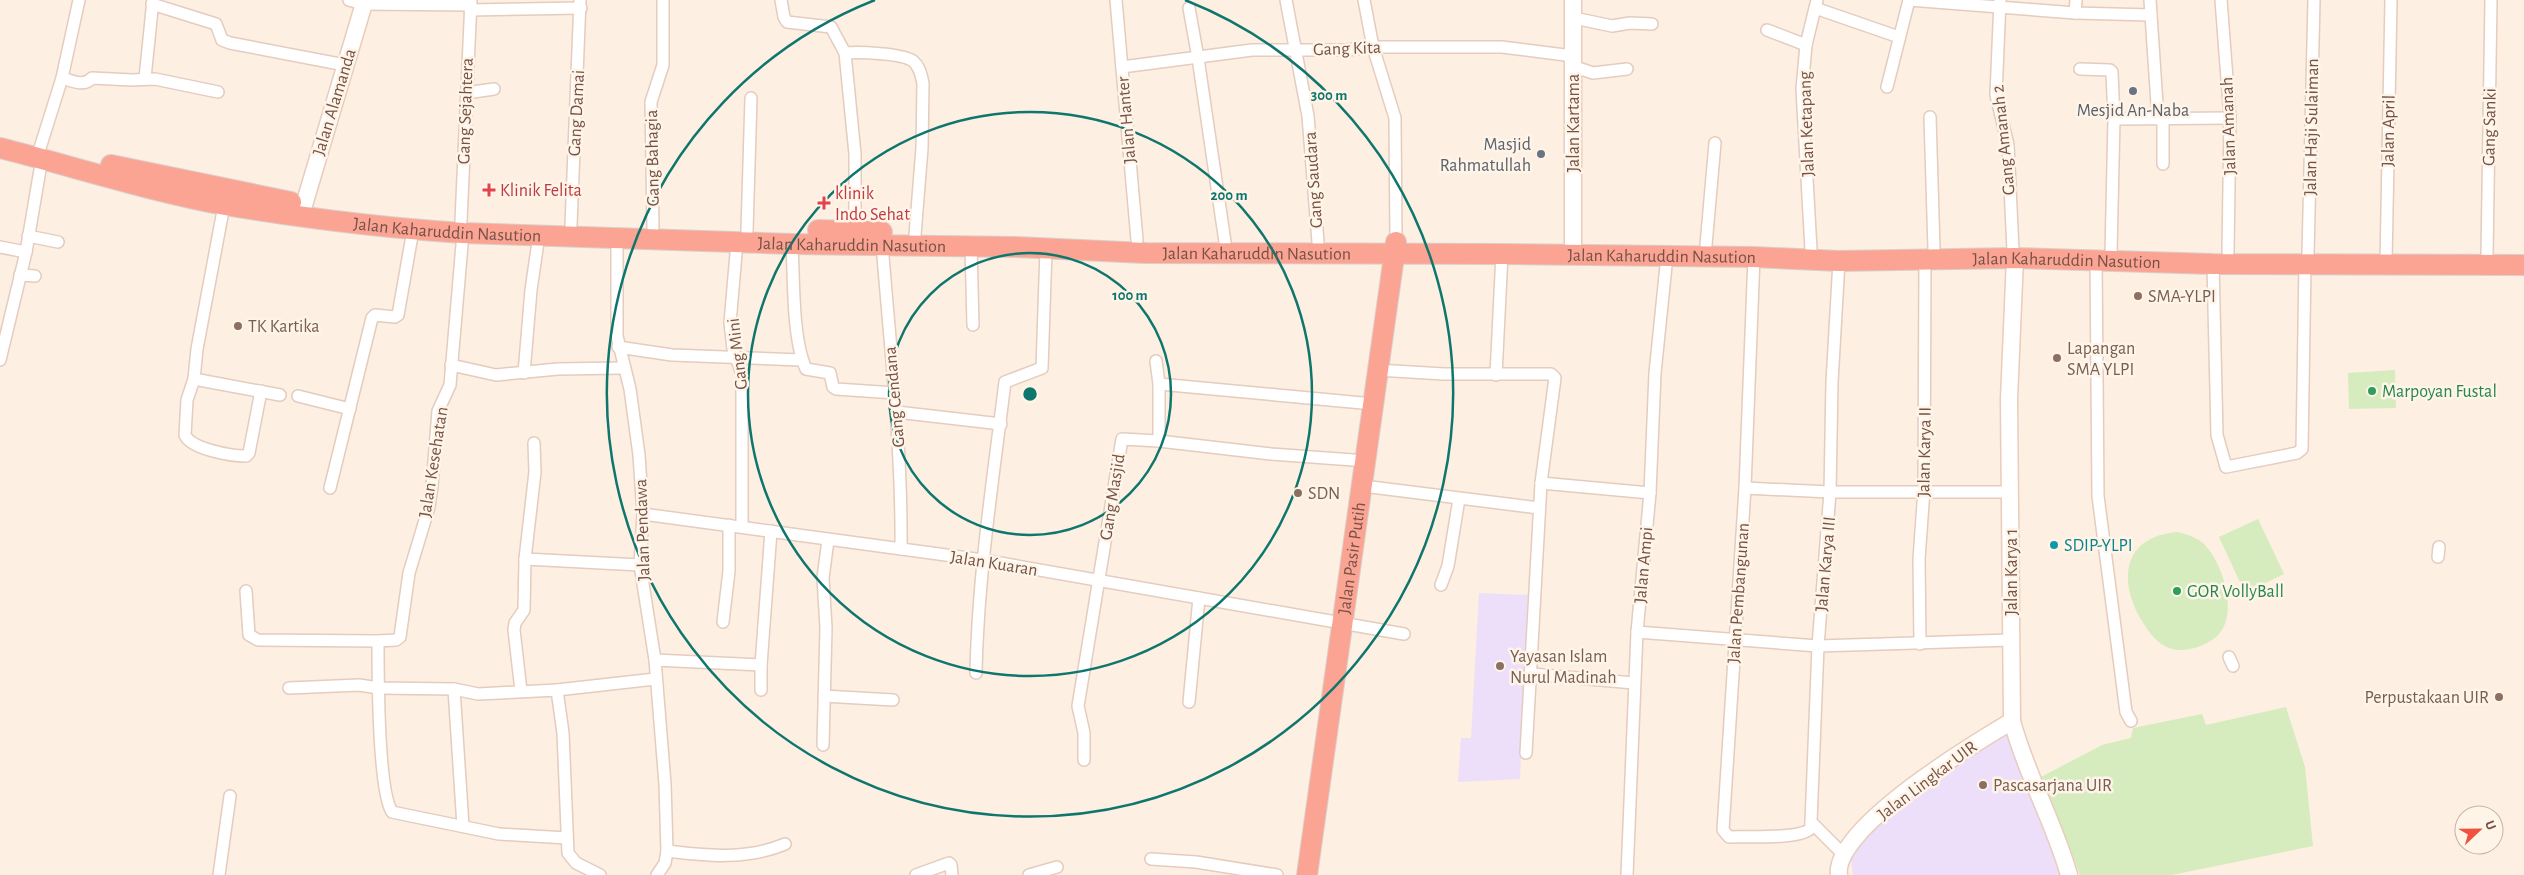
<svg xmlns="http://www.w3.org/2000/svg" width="2524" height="875" font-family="'Alegreya Sans',sans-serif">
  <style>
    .education { fill: #eddefa }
    .green { fill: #d6ecbf }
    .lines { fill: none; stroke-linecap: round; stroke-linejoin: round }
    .street-casing { stroke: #e4ccbf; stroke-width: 14 }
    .secondary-casing { stroke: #e9ccbc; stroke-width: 19 }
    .highway-casing { stroke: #d9cfcb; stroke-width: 22 }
    .street { stroke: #fff; stroke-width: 11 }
    .secondary { stroke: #fff; stroke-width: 16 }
    .highway { stroke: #fba494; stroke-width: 20 }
    .ring { fill: none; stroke: #0f766e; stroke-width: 2.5 }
    .worship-dot { fill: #6b7280; stroke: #fff4e8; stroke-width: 2 }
    .health-dot { fill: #e0444e; stroke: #fff4e8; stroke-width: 2 }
    .education-dot { fill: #8d6e63; stroke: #fff4e8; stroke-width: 2 }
    .leisure-dot { fill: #2e9e5b; stroke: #fff4e8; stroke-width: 2 }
    .culture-dot { fill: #0f9aa8; stroke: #fff4e8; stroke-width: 2 }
    .labels { text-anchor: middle; stroke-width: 5; stroke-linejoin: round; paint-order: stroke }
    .street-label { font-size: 18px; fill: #765246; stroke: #fff4e8 }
    .worship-label { font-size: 18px; fill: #5b616d; stroke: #fff4e8 }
    .health-label { font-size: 18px; fill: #be3a42; stroke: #fff4e8; text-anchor: start }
    .education-label { font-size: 18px; fill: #785e54; stroke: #fff4e8; text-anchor: start }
    .leisure-label { font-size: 18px; fill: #27864d; stroke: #fff4e8; text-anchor: start }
    .culture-label { font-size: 18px; fill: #0d838f; stroke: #fff4e8; text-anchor: start }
    .centre { fill: #0f766e; stroke: #fff4e8; stroke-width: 2.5 }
    .ring-label { font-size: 15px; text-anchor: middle; font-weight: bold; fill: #0f766e; stroke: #fff4e8; stroke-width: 5; stroke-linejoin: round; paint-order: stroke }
  </style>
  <rect width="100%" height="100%" fill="#fdefe1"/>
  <g class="education">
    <polygon points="1479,593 1528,595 1520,779 1458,782 1461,738 1471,738"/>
    <polygon points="2008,727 2067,875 1853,875 1849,847"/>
  </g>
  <g class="green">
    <polygon points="2395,370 2396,408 2349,409 2348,373"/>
    <polygon points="2258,519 2284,574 2245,593 2219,537"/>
    <path d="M 2177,532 C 2187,534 2196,537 2204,544 C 2224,564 2242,622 2212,640 C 2199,648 2184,653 2169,648 C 2157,644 2148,631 2142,621 C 2118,581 2122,537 2177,532 Z"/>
    <polygon points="2286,707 2305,767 2313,846 2172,875 2080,875 2041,777 2102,745 2131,738 2133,728 2202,714 2206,725"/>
  </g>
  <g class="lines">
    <g class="street-casing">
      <g id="street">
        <polyline points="349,0 363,4 471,5"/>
        <polyline points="781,0 784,17 787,22 831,27 845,53 855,154 855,235"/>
        <polyline points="1116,0 1137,240"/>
        <polyline points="1286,0 1308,116 1318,242"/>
        <polyline points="1364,0 1373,47 1395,118 1396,242"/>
        <polyline points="1909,0 2075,13 2151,15"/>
        <polyline points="2000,0 1996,95 2008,145 2013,250"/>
        <polyline points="2150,0 2158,119"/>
        <polyline points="2221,0 2230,118 2228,252"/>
        <polyline points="152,4 216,24 222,40 230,43 345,65"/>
        <polyline points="1189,8 1198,58 1225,242"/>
        <polyline points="1815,8 1899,37"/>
        <polyline points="470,10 581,8"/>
        <polyline points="2075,13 2076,0"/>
        <polyline points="1574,18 1612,26 1630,23 1652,24"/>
        <polyline points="1767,30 1806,45"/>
        <path d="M 845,53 C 859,52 901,53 913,61 C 920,67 921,75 923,83 L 922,148 L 915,235"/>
        <polyline points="1572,66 1593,73 1627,69"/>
        <polyline points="1122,67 1252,50 1346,50 1373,47 1502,47 1573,56"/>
        <polyline points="2080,69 2110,70 2112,72 2114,119 2111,253"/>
        <path d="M 62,78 C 72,81 84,87 92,78 L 132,80 L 155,79 L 218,92"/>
        <polyline points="145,78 153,0"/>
        <polyline points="1887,87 1909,0"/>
        <polyline points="466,93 494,89"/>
        <polyline points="1930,117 1934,249"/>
        <polyline points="2119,119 2230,118"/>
        <polyline points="40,148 62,78 79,0"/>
        <polyline points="2163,164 2163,119"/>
        <path d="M 225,200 L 197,349 L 194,379 L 187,400 L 185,435 C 191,449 231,456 246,456 L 249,453 L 261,391"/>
        <polyline points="461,221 471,0"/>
        <polyline points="571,225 580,0"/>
        <polyline points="653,228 651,102 663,65 663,0"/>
        <polyline points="747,231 751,98"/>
        <polyline points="28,236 58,242"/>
        <polyline points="617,240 617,336 630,389 639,455 643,514 640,565 655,660 665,784 667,851 665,863 657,875"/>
        <polyline points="737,242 730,323 733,349 742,374 742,526"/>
        <path d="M 792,244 C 794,279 792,338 806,369 L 830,373 L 833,387 L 836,389 L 895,393"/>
        <path d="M 882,244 C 890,346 902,447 901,549"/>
        <polyline points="1706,245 1715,143"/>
        <polyline points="971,246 973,325"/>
        <polyline points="0,247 26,252"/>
        <polyline points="1811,250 1802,89 1806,45 1817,0"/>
        <polyline points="2308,254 2314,0"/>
        <polyline points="2487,255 2491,0"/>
        <path d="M 1754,257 L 1745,488 L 1723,830 L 1729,837 C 1746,836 1801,840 1811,828 L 1811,822"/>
        <polyline points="2096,260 2098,496 2126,712 2131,721"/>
        <polyline points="1839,261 1832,382 1830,492 1818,646 1811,822 1843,854"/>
        <polyline points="2386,263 2391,0"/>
        <polyline points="2213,264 2217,435 2226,467 2297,453 2302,449 2305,264"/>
        <polyline points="20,275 35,276"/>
        <polyline points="618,347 672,355 802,360"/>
        <polyline points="0,360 26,252 42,158"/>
        <polyline points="1156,361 1159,384 1159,441"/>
        <polyline points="451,365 496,375 558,369 623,368"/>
        <polyline points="1377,370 1444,374 1551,374 1555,378 1541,483 1526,753"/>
        <polyline points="524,373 531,290 539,235"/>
        <polyline points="1496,375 1502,254"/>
        <polyline points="194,379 280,395"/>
        <polyline points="1159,384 1373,404"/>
        <polyline points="298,396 350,409"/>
        <polyline points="897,412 1001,424"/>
        <polyline points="1541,483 1650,493"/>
        <polyline points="1363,486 1539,508"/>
        <polyline points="330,488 372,318 375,315 395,317 398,315 413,230"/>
        <polyline points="1745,488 1830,492 2011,492"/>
        <polyline points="643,514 983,560 1404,634"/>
        <polyline points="2438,557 2439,547"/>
        <polyline points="525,559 640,565"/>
        <polyline points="1441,585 1448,566 1459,499"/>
        <polyline points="246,591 249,635 258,640 378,641 396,640 400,637 409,573 429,507 432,486 438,411 450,385 463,233"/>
        <polyline points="723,622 729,571 729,525"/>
        <polyline points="1637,632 1818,646 2010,640"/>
        <path d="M 378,641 C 378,672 378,790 392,812 L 499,834 L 567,838"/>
        <polyline points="1920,644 1919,559 1924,490 1925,259"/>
        <polyline points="2229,657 2233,666"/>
        <polyline points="655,660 761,665"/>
        <path d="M 976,673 C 978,576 993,479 1005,382 L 1042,368 L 1046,250"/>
        <polyline points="1532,674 1634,683"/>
        <polyline points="289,688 359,685 379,688 454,689 478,694 557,690 563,733 568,853 576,863 600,875"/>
        <polyline points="454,689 463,826"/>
        <polyline points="557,690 655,679"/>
        <polyline points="761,690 761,665 771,531"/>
        <polyline points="521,691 514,630 515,623 524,610 525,559 535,472 534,443"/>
        <polyline points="824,696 893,700"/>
        <polyline points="1189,702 1199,598"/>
        <polyline points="823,745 826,628 823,578 828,540"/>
        <polyline points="1084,760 1084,733 1078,706 1122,439 1159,441 1271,454 1367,461"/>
        <path d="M 667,851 C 708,856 747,860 785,844"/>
        <polyline points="1151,859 1196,862 1277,875"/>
        <polyline points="219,875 230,796"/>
        <polyline points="916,875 949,863 951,865 952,875"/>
        <polyline points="1029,875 1057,867"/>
        <polyline points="1627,875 1637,632 1650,493 1655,373 1667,256"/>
      </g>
    </g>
    <g class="secondary-casing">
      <g id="secondary">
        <polyline points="304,205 365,0"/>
        <polyline points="1573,246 1573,0"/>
        <path d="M 2015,258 L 2009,399 L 2012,721 C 2026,774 2054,822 2069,875"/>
        <path d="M 1839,875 C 1832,829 1975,743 2012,721"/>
      </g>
    </g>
    <g class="highway-casing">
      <g id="highway">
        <path id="s1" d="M 0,148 C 75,167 149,191 225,205 C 304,218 384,228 463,233 L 792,244 L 1016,247 L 1145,253 L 1502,254 L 1754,257 L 1839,261 L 2015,258 L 2213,264 L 2524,265"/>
        <polyline points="111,165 291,202"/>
        <polyline points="818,230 882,232"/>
        <path id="s2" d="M 1307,875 L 1396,242"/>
      </g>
    </g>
    <use href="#street" class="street"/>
    <use href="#secondary" class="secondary"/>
    <use href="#highway" class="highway"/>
  </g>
  <g class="ring">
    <circle cx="1030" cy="394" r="141"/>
    <circle cx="1030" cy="394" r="282"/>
    <path d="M1185 0A423 423 0 1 1 875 0"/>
  </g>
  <g class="worship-dot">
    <circle cx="2133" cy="91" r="5"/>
    <circle cx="1541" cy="154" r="5"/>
  </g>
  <g class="health-dot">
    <path d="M486.5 182.5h5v5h5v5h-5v5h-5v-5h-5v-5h5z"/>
    <path d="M821.5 195.5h5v5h5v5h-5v5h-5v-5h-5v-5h5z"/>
  </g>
  <g class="education-dot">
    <circle cx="2138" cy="296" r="5"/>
    <circle cx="238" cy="326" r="5"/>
    <circle cx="2057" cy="358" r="5"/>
    <circle cx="1298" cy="493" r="5"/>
    <circle cx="1500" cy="666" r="5"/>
    <circle cx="2499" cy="697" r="5"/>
    <circle cx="1983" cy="785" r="5"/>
  </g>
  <g class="leisure-dot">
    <circle cx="2372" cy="391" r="5"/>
    <circle cx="2177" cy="591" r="5"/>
  </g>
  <circle class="culture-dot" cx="2054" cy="545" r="5"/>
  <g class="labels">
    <g class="street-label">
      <text transform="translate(1347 48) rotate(-2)" y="6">Gang Kita</text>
      <text transform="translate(334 102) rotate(-73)" y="6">Jalan Alamanda</text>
      <text transform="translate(465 111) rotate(-88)" y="6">Gang Sejahtera</text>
      <text transform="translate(576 113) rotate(-87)" y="6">Gang Damai</text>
      <text transform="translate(1126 120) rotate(-95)" y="6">Jalan Hanter</text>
      <text transform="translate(1573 123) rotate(-90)" y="6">Jalan Kartama</text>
      <text transform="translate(1806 124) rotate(-92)" y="6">Jalan Ketapang</text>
      <text transform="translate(2228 126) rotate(-92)" y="6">Jalan Amanah</text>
      <text transform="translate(2311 127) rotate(-89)" y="6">Jalan Haji Sulaiman</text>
      <text transform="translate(2489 127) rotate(-89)" y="6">Gang Sanki</text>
      <text transform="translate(2388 131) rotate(-89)" y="6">Jalan April</text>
      <text transform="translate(2003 140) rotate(-96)" y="6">Gang Amanah 2</text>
      <text transform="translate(652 158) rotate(-91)" y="6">Gang Bahagia</text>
      <text transform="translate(1313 180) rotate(-94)" y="6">Gang Saudara</text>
      <text dy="6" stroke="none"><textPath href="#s1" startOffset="456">Jalan Kaharuddin Nasution</textPath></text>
      <text dy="6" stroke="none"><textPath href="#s1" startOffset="861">Jalan Kaharuddin Nasution</textPath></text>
      <text dy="6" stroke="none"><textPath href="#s1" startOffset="1266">Jalan Kaharuddin Nasution</textPath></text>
      <text dy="6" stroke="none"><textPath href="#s1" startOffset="1671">Jalan Kaharuddin Nasution</textPath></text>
      <text dy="6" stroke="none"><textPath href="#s1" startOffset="2076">Jalan Kaharuddin Nasution</textPath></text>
      <text transform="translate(737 354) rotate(-97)" y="6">Gang Mini</text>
      <text transform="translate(894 397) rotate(-95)" y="6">Gang Cendana</text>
      <text transform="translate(1924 452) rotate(-89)" y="6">Jalan Karya II</text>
      <text transform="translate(433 462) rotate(-81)" y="6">Jalan Kesehatan</text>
      <text transform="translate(1112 497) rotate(-81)" y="6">Gang Masjid</text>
      <text transform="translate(642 530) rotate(-92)" y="6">Jalan Pendawa</text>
      <text dy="6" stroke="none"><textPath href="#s2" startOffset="320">Jalan Pasir Putih</textPath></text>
      <text transform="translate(994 563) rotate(9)" y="6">Jalan Kuaran</text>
      <text transform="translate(1825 564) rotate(-85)" y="6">Jalan Karya III</text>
      <text transform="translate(1643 565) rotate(-85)" y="6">Jalan Ampi</text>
      <text transform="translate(2011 572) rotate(-90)" y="6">Jalan Karya 1</text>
      <text transform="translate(1738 593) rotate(-86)" y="6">Jalan Pembangunan</text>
      <text transform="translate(1927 780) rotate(-37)" y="6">Jalan Lingkar UIR</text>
    </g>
    <g class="worship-label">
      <text x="2133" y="116">Mesjid An-Naba</text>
      <text x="1531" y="150" text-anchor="end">Masjid<tspan x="1531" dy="21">Rahmatullah</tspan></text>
    </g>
    <g class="health-label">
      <text x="500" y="196">Klinik Felita</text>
      <text x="835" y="199">klinik<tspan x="835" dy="21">Indo Sehat</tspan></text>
    </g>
    <g class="education-label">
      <text x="2148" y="302">SMA-YLPI</text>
      <text x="248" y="332">TK Kartika</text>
      <text x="2067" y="354">Lapangan<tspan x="2067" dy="21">SMA YLPI</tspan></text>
      <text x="1308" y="499">SDN</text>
      <text x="1510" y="662">Yayasan Islam<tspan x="1510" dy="21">Nurul Madinah</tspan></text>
      <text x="2489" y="703" text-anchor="end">Perpustakaan UIR</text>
      <text x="1993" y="791">Pascasarjana UIR</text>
    </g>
    <g class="leisure-label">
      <text x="2382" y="397">Marpoyan Fustal</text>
      <text x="2187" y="597">GOR VollyBall</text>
    </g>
    <g class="culture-label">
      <text x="2064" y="551">SDIP-YLPI</text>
    </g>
  </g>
  <circle cx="1030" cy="394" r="8" class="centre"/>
  <g class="ring-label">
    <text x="1329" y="100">300 m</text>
    <text x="1229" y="200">200 m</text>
    <text x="1130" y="300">100 m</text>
  </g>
  <g transform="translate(2479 830) rotate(68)"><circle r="24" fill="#fff4e8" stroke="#c8b3a7"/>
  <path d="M0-4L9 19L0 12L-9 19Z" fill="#ef533f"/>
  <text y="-8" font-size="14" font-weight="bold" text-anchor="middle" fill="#765246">U</text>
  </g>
</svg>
